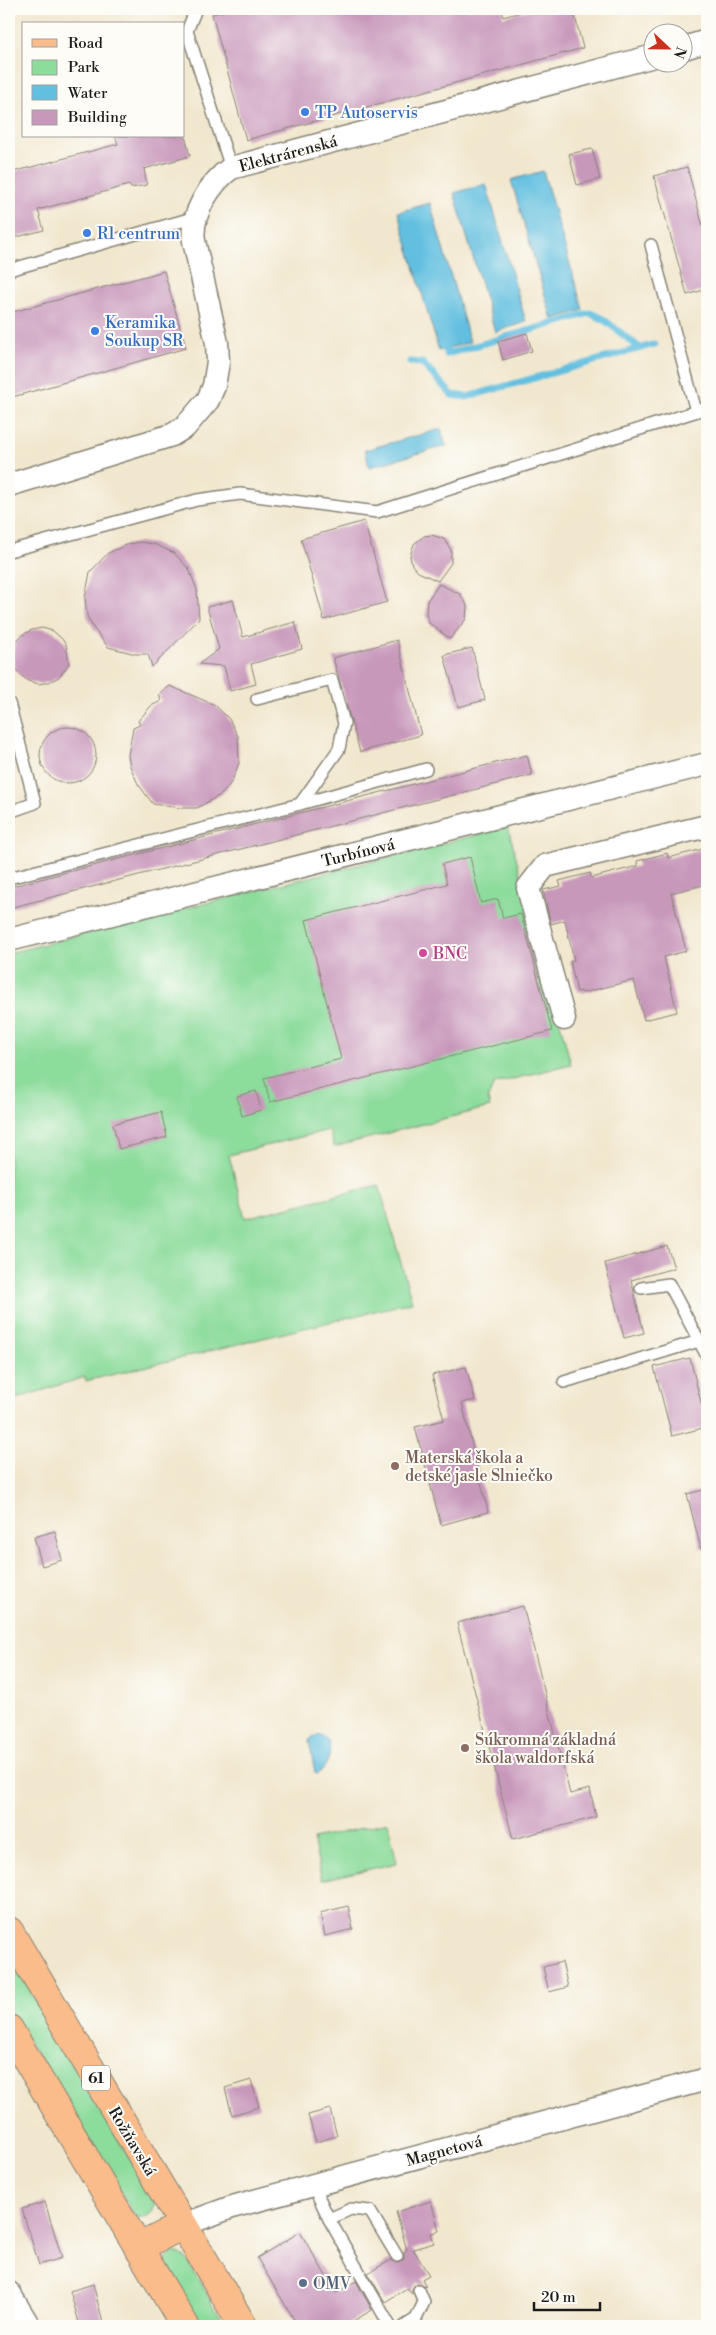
<svg xmlns="http://www.w3.org/2000/svg" width="716" height="2335" font-family="'Libre Bodoni',serif">
  <style>
    .green { fill: #8cdc9c; stroke: #547c5c }
    .water { fill: #62bfe0; stroke: #3f6e7e }
    .lines { fill: none; stroke-linecap: round; stroke-linejoin: round }
    .stream { stroke: #62bfe0; stroke-width: 7 }
    .building { fill: #c898bb }
    .service-casing { stroke: #868275; stroke-width: 14 }
    .minor-casing { stroke: #868275; stroke-width: 25 }
    .primary-casing { stroke: #868275; stroke-width: 30 }
    .service { stroke: #fff; stroke-width: 11 }
    .minor { stroke: #fff; stroke-width: 22 }
    .primary { stroke: #f9bc8a; stroke-width: 28 }
    .shop-dot { fill: #3f7fe0; stroke: #fdfcf7; stroke-width: 2 }
    .hotel-dot { fill: #d1479c; stroke: #fdfcf7; stroke-width: 2 }
    .education-dot { fill: #8d6e63; stroke: #fdfcf7; stroke-width: 2 }
    .service-dot { fill: #5c6f8a; stroke: #fdfcf7; stroke-width: 2 }
    .labels { text-anchor: middle; stroke-width: 4; stroke-linejoin: round; paint-order: stroke }
    .shield { fill: #fdfcf7; stroke: #605f5e; stroke-width: 1 }
    .shield-label { font-size: 15px; font-weight: bold; fill: #1c1c1c }
    .shop-label { font-size: 16px; fill: #366cbe; stroke: #fdfcf7; text-anchor: start }
    .street-label { font-size: 16px; fill: #1c1c1c; stroke: #fdfcf7 }
    .hotel-label { font-size: 16px; fill: #b23c85; stroke: #fdfcf7; text-anchor: start }
    .education-label { font-size: 16px; fill: #785e54; stroke: #fdfcf7; text-anchor: start }
    .service-label { font-size: 16px; fill: #4e5e75; stroke: #fdfcf7; text-anchor: start }
  </style>
  <rect width="100%" height="100%" fill="#fdfcf7"/>
  <filter id="ink" filterUnits="userSpaceOnUse"><feTurbulence type="fractalNoise" baseFrequency=".02" numOctaves="2"/><feDisplacementMap in="SourceGraphic" scale="10" xChannelSelector="R" yChannelSelector="G"/><feConvolveMatrix kernelMatrix="1 2 1 2 8 2 1 2 1" color-interpolation-filters="sRGB"/></filter>
  <filter id="wash" filterUnits="userSpaceOnUse"><feTurbulence type="fractalNoise" baseFrequency=".0096" numOctaves="4" result="noise"/><feDisplacementMap in="SourceGraphic" scale="20" xChannelSelector="R" yChannelSelector="G"/><feGaussianBlur stdDeviation="1.12" result="paint"/><feColorMatrix in="noise" values="0 0 0 0 0 0 0 0 0 0 0 0 0 0 0 0 0 1.4 0 .05"/><feComposite in="paint" operator="in"/></filter>
  <g filter="url(#wash)">
    <rect width="100%" height="100%" fill="#f1e7ce"/>
    <g class="green">
      <polygon points="508,827 571,1064 494,1084 488,1098 490,1107 334,1147 329,1130 229,1155 245,1218 379,1185 412,1302 86,1381 85,1377 9,1401 9,953"/>
      <polygon points="388,1822 397,1863 322,1880 313,1839"/>
      <polygon points="9,1955 155,2201 153,2211 145,2218 136,2217 9,2010"/>
      <polygon points="171,2253 179,2253 185,2257 226,2326 199,2326 165,2270 166,2260"/>
    </g>
    <g class="water">
      <polygon points="543,171 583,310 552,319 511,180"/>
      <polygon points="486,184 526,322 495,332 454,193"/>
      <polygon points="430,203 470,342 439,351 398,212"/>
      <polygon points="441,429 446,446 369,467 365,450"/>
      <path d="M 321,1735 L 329,1741 C 331,1755 329,1764 318,1774 L 315,1773 L 309,1740 L 314,1736 Z"/>
    </g>
    <g class="lines">
      <g class="stream">
        <polyline points="446,349 447,354 590,313 603,319 640,348"/>
        <polyline points="410,362 422,363 452,395 467,397 655,344"/>
      </g>
    </g>
    <g id="blocks">
      <g class="building">
        <polygon points="232,9 502,9 503,17 532,9 573,9 583,48 246,140 212,14"/>
        <polygon points="115,136 185,136 190,156 144,169 147,185 131,188 129,185 38,210 44,230 9,239 9,173 118,144"/>
        <polygon points="592,149 600,179 577,185 569,154"/>
        <polygon points="687,167 707,241 707,289 687,295 654,176"/>
        <polygon points="164,271 186,348 9,398 9,313"/>
        <polygon points="527,333 532,351 503,360 498,341"/>
        <polygon points="364,521 387,602 324,620 301,539"/>
        <polygon points="432,535 444,539 451,550 451,563 438,581 418,572 412,565 410,556 414,544 424,536"/>
        <polygon points="140,542 154,544 174,553 189,569 197,590 199,619 152,667 148,654 136,654 108,647 94,629 87,616 85,598 90,572 108,553 129,544"/>
        <polygon points="439,584 460,594 467,605 466,619 450,639 429,623 426,614 427,601"/>
        <polygon points="233,600 243,637 295,622 302,649 251,664 256,684 230,691 224,666 199,664 219,649 207,607"/>
        <polygon points="42,628 53,631 61,638 66,644 69,664 59,677 49,682 39,684 28,681 19,674 14,665 13,654 15,643 22,635 32,630"/>
        <polygon points="397,640 421,735 360,752 333,658"/>
        <polygon points="472,648 485,700 458,707 444,655"/>
        <polygon points="170,686 215,705 229,719 238,736 239,763 232,781 222,794 197,808 180,808 153,804 138,784 130,766 128,755 133,728 140,725 138,721 151,706 161,701 159,694"/>
        <circle cx="68" cy="755" r="28"/>
        <polygon points="527,755 532,775 9,908 9,887"/>
        <polygon points="707,848 707,884 671,893 686,951 664,957 677,1012 644,1020 634,980 582,993 581,991 577,992 570,961 574,960 565,920 551,924 543,890 561,886 559,881 590,873 591,878 638,866 637,861 667,853 668,858"/>
        <polygon points="470,857 481,903 498,899 503,918 521,914 552,1031 270,1102 264,1078 341,1059 306,920 447,884 442,864"/>
        <polygon points="256,1091 261,1110 242,1116 237,1096"/>
        <polygon points="161,1112 167,1137 119,1149 113,1124"/>
        <polygon points="667,1246 674,1268 631,1280 644,1333 624,1338 605,1263"/>
        <polygon points="690,1358 707,1427 672,1436 654,1367"/>
        <polygon points="466,1367 475,1400 462,1403 488,1512 441,1525 415,1427 444,1420 432,1375"/>
        <polygon points="707,1489 707,1549 701,1549 687,1494"/>
        <polygon points="55,1531 62,1560 42,1566 34,1537"/>
        <polygon points="523,1606 570,1794 590,1789 596,1817 513,1839 457,1623"/>
        <polygon points="348,1906 353,1929 325,1936 320,1913"/>
        <polygon points="562,1962 568,1987 549,1992 543,1967"/>
        <polygon points="251,2080 259,2107 232,2115 225,2088"/>
        <polygon points="330,2109 337,2136 316,2142 308,2115"/>
        <polygon points="431,2201 439,2231 431,2233 434,2243 413,2249 429,2275 422,2279 426,2286 417,2283 412,2289 412,2294 407,2288 385,2302 368,2273 391,2260 398,2263 404,2259 404,2252 407,2250 396,2212"/>
        <polygon points="45,2202 62,2258 39,2265 22,2209"/>
        <polygon points="300,2232 336,2293 356,2281 372,2310 345,2326 298,2326 257,2258"/>
        <polygon points="93,2284 104,2326 80,2326 70,2291"/>
      </g>
    </g>
  </g>
  <g filter="url(#ink)">
    <use href="#blocks" fill-opacity="0" stroke="#868275" stroke-width="1"/>
    <g class="lines">
      <g class="service-casing">
        <g id="service">
          <polyline points="196,9 187,31 231,168"/>
          <polyline points="651,245 696,411"/>
          <polyline points="9,270 196,217"/>
          <polyline points="9,551 197,500 240,494 377,512 707,408"/>
          <polyline points="257,699 332,680 344,723 339,749 300,804"/>
          <polyline points="9,703 35,803 9,812"/>
          <polyline points="9,878 300,804 426,769"/>
          <polyline points="641,1288 669,1284 707,1356"/>
          <polyline points="564,1382 699,1341"/>
          <polyline points="313,2185 329,2219 390,2326"/>
          <polyline points="329,2219 351,2209 370,2211 397,2256"/>
          <polyline points="405,2326 416,2319 424,2302 419,2290"/>
        </g>
      </g>
      <g class="minor-casing">
        <g id="minor">
          <polyline points="684,48 707,41"/>
          <path d="M 9,485 L 172,435 L 185,427 L 208,400 L 214,386 L 218,362 L 217,343 L 194,241 C 190,215 210,183 231,168 L 654,56"/>
          <polyline points="9,940 707,764"/>
          <polyline points="564,1019 528,888 545,866 707,826"/>
          <polyline points="183,2225 232,2207 707,2079"/>
          <polyline points="9,2293 29,2326"/>
        </g>
      </g>
      <g class="primary-casing">
        <g id="primary">
          <polyline points="9,1931 243,2326"/>
          <polyline points="9,2029 185,2326"/>
          <polyline points="138,2248 183,2225"/>
        </g>
      </g>
      <use href="#service" class="service"/>
      <use href="#minor" class="minor"/>
      <use href="#primary" class="primary"/>
    </g>
  </g>
  <g class="shop-dot">
    <circle cx="305" cy="112" r="5"/>
    <circle cx="87" cy="233" r="5"/>
    <circle cx="95" cy="331" r="5"/>
  </g>
  <circle class="hotel-dot" cx="423" cy="953" r="5"/>
  <g class="education-dot">
    <circle cx="395" cy="1466" r="5"/>
    <circle cx="465" cy="1748" r="5"/>
  </g>
  <circle class="service-dot" cx="303" cy="2283" r="5"/>
  <g class="labels">
    <rect class="shield" x="82" y="2065.5" width="28" height="25" rx="4"/>
    <g class="shield-label">
      <text x="96" y="2083">61</text>
    </g>
    <g class="shop-label">
      <text x="315" y="118">TP Autoservis</text>
      <text x="97" y="239">R1 centrum</text>
      <text x="105" y="328">Keramika<tspan x="105" dy="18">Soukup SR</tspan></text>
    </g>
    <g class="street-label">
      <text transform="translate(288 153) rotate(-15)" y="6">Elektrárenská</text>
      <text transform="translate(358 852) rotate(-14)" y="6">Turbínová</text>
      <text transform="translate(133 2141) rotate(59)" y="6">Rožňavská</text>
      <text transform="translate(444 2150) rotate(-15)" y="6">Magnetová</text>
    </g>
    <g class="hotel-label">
      <text x="433" y="959">BNC</text>
    </g>
    <g class="education-label">
      <text x="405" y="1463">Materská škola a<tspan x="405" dy="18">detské jasle Slniečko</tspan></text>
      <text x="475" y="1745">Súkromná základná<tspan x="475" dy="18">škola waldorfská</tspan></text>
    </g>
    <g class="service-label">
      <text x="313" y="2289">OMV</text>
    </g>
  </g>
  <rect width="716" height="2335" fill="none" stroke="#fdfcf7" stroke-width="30"/>
  <rect x="22" y="22" width="162" height="115" fill="#fdfcf7" stroke="#a3a29f"/>
  <rect x="32" y="39" width="25" height="8" fill="#f9bc8a" stroke="#a3a29f"/>
  <text x="68" y="48" font-size="15" fill="#1c1c1c">Road</text>
  <rect x="32" y="60" width="25" height="15" fill="#8cdc9c" stroke="#a3a29f"/>
  <text x="68" y="72" font-size="15" fill="#1c1c1c">Park</text>
  <rect x="32" y="85" width="25" height="15" fill="#62bfe0" stroke="#a3a29f"/>
  <text x="68" y="98" font-size="15" fill="#1c1c1c">Water</text>
  <rect x="32" y="110" width="25" height="15" fill="#c898bb" stroke="#a3a29f"/>
  <text x="68" y="122" font-size="15" fill="#1c1c1c">Building</text>
  <g transform="translate(668 48) rotate(112)"><circle r="24" fill="#fdfcf7" stroke="#a3a29f"/>
  <path d="M0-4L9 19L0 12L-9 19Z" fill="#c8321e"/>
  <text y="-8" font-size="14" font-weight="bold" text-anchor="middle" fill="#1c1c1c">N</text>
  </g>
  <path d="M534 2302v8h66v-8" fill="none" stroke="#1c1c1c" stroke-width="2.5"/>
  <text x="541" y="2302" font-size="15" fill="#1c1c1c" stroke="#fdfcf7" stroke-width="4" paint-order="stroke">20 m</text>
</svg>
